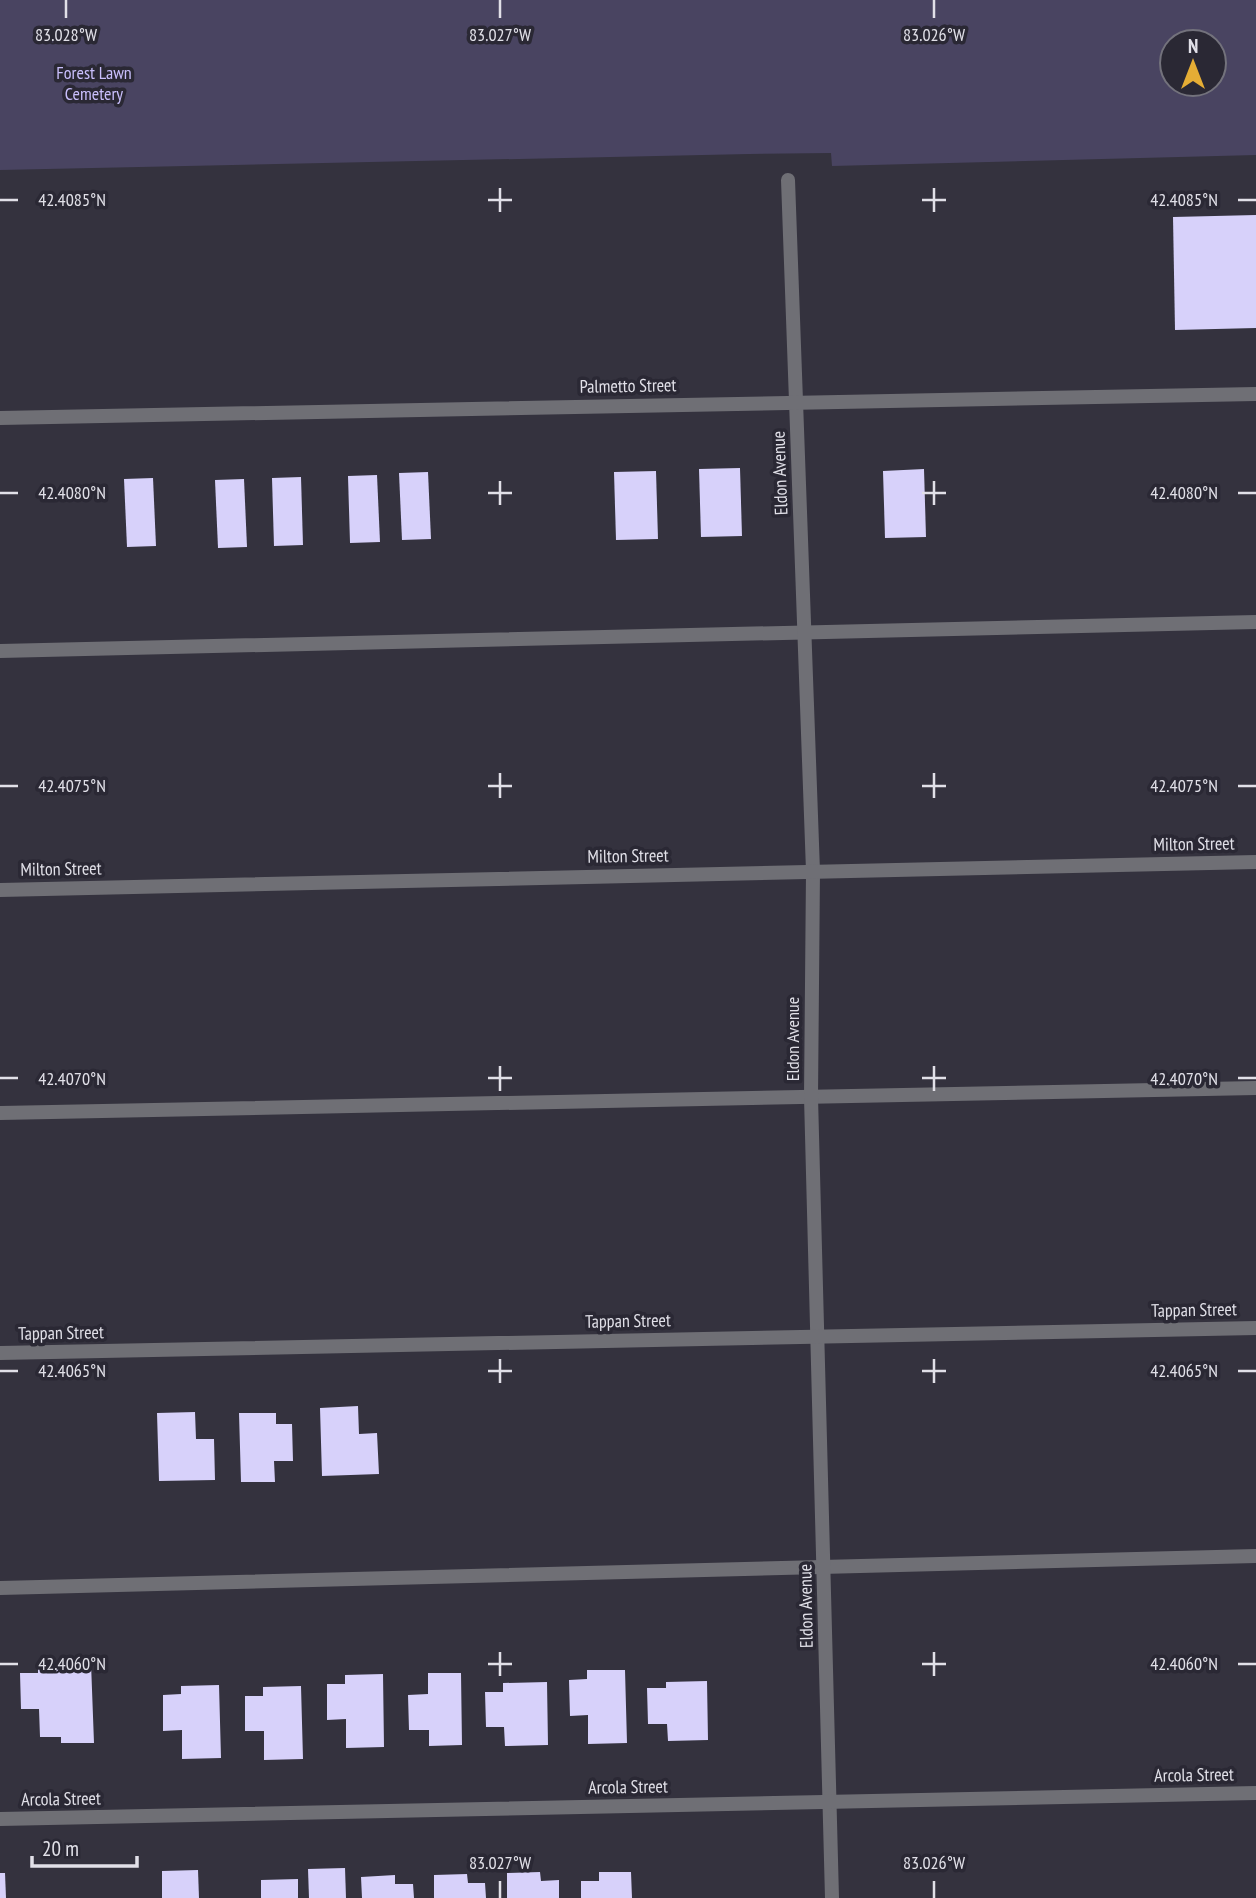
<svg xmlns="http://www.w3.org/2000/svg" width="1256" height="1898" font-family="'PT Sans Narrow',sans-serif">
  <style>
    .green { fill: #494461; fill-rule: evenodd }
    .building { fill: #d7d1fa }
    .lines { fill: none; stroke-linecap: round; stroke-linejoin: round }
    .service { stroke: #6f6f75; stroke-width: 14 }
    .minor { stroke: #6f6f75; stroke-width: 14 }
    .ticks { fill: none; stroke: #e1e0e8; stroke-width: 2.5 }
    .labels { text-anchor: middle; stroke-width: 7; stroke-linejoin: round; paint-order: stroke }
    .park-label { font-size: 18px; fill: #c9bffc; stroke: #2a2834 }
    .street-label { font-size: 18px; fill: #e1e0e8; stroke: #2a2834 }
    .ticks-label { font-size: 18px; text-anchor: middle; fill: #e1e0e8; stroke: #2a2834; stroke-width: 7; stroke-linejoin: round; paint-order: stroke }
  </style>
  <rect width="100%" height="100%" fill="#34323e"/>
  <path class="green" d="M 0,0 L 1256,0 L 1256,155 L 832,166 L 831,153 L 749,154 L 0,170 ZM 1172,42 L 1214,42 L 1214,84 L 1172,84 Z"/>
  <g class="building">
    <polygon points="1256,215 1256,328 1175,330 1173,217"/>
    <polygon points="740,468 742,536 701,537 699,469"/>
    <polygon points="924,469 926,537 885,538 883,471"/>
    <polygon points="656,471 658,539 616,540 614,472"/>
    <polygon points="428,472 431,539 402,540 399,473"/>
    <polygon points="377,475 380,542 350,543 348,476"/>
    <polygon points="301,477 303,545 274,546 272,478"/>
    <polygon points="153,478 156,546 127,547 124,479"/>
    <polygon points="244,479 247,547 218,548 215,480"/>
    <polygon points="358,1406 359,1434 377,1433 379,1474 322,1476 320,1408"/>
    <polygon points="195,1412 196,1439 214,1439 215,1480 159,1481 157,1413"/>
    <polygon points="239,1413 276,1413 276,1424 292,1424 293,1461 274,1461 275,1482 241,1482"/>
    <polygon points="91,1663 94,1743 61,1743 61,1737 40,1737 39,1709 21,1709 20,1673 38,1673 38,1664"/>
    <polygon points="587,1670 625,1670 627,1743 588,1744 588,1715 570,1716 569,1680 587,1679"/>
    <polygon points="428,1673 461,1673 462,1745 429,1746 429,1730 409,1730 408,1695 428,1694"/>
    <polygon points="383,1674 384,1747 346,1748 346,1719 327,1720 327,1684 345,1684 345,1675"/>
    <polygon points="707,1681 708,1740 668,1741 667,1724 648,1724 647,1688 666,1688 666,1682"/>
    <polygon points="547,1682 548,1745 505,1746 504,1727 486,1727 485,1692 503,1692 503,1683"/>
    <polygon points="219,1685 221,1758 182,1759 182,1730 163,1731 163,1695 181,1694 181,1686"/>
    <polygon points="301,1686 303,1759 264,1760 264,1731 245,1731 245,1696 263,1696 263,1687"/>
    <polygon points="345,1868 346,1898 309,1898 308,1869"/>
    <polygon points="198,1870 199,1898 162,1898 162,1871"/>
    <polygon points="540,1872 541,1881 559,1880 559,1898 507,1898 507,1873"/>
    <polygon points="599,1872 631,1872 632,1898 581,1898 581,1881 599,1881"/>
    <polygon points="0,1873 5,1873 6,1898 0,1898"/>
    <polygon points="467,1874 468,1883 485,1883 486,1898 434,1898 434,1875"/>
    <polygon points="395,1875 395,1884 413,1884 414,1898 362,1898 361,1877"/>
    <polygon points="298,1879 298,1898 261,1898 261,1880"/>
  </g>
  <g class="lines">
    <g class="service">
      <polyline points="0,651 1256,622"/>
      <polyline points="0,1113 1256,1088"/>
      <polyline points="0,1588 1256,1556"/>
    </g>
    <g class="minor">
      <polyline points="788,180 813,871 811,1097 832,1898"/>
      <polyline points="0,418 1256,394"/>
      <polyline points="0,890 1256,862"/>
      <polyline points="0,1353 1256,1328"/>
      <polyline points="0,1819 1256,1793"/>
    </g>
  </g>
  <path class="ticks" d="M 66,0 L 66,18M 500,0 L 500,18M 934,0 L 934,18M 500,188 L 500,212M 934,188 L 934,212M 0,200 L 18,200M 488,200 L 512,200M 922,200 L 946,200M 1238,200 L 1256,200M 500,481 L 500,505M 934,481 L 934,505M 0,493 L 18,493M 488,493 L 512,493M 922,493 L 946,493M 1238,493 L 1256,493M 500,773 L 500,798M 934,773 L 934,798M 0,786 L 18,786M 488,786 L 512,786M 922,786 L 946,786M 1238,786 L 1256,786M 500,1066 L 500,1091M 934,1066 L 934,1091M 0,1078 L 18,1078M 488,1078 L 512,1078M 922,1078 L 946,1078M 1238,1078 L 1256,1078M 500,1359 L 500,1383M 934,1359 L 934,1383M 0,1371 L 18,1371M 488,1371 L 512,1371M 922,1371 L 946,1371M 1238,1371 L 1256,1371M 500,1652 L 500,1676M 934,1652 L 934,1676M 0,1664 L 18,1664M 488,1664 L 512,1664M 922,1664 L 946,1664M 1238,1664 L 1256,1664M 500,1881 L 500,1898M 934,1881 L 934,1898"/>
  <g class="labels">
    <g class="park-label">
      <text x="94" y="79">Forest Lawn<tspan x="94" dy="21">Cemetery</tspan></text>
    </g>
    <g class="street-label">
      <text transform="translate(628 386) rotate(-1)" y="6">Palmetto Street</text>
      <text transform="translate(780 473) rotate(-92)" y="6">Eldon Avenue</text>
      <text transform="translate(1194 844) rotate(-1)" y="6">Milton Street</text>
      <text transform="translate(628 856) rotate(-1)" y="6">Milton Street</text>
      <text transform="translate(61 869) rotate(-1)" y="6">Milton Street</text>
      <text transform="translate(793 1039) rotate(-90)" y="6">Eldon Avenue</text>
      <text transform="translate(1194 1310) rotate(-1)" y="6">Tappan Street</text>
      <text transform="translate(628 1321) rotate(-1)" y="6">Tappan Street</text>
      <text transform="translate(61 1333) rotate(-1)" y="6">Tappan Street</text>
      <text transform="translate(806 1606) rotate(-91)" y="6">Eldon Avenue</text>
      <text transform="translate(1194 1775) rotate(-1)" y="6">Arcola Street</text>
      <text transform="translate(628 1787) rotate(-1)" y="6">Arcola Street</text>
      <text transform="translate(61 1799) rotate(-1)" y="6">Arcola Street</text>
    </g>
  </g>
  <g class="ticks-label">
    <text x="66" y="41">83.028°W</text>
    <text x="500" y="41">83.027°W</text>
    <text x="934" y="41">83.026°W</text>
    <text x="72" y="206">42.4085°N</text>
    <text x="1184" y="206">42.4085°N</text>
    <text x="72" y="499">42.4080°N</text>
    <text x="1184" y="499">42.4080°N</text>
    <text x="72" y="792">42.4075°N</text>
    <text x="1184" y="792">42.4075°N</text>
    <text x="72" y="1085">42.4070°N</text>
    <text x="1184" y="1085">42.4070°N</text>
    <text x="72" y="1377">42.4065°N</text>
    <text x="1184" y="1377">42.4065°N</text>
    <text x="72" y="1670">42.4060°N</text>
    <text x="1184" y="1670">42.4060°N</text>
    <text x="500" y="1869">83.027°W</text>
    <text x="934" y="1869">83.026°W</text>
  </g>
  <g transform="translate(1193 63)"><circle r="33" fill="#2a2834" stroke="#73727c" stroke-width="2"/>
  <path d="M0-5L12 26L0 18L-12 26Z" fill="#e5ad35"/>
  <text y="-10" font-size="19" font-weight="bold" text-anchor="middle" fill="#e1e0e8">N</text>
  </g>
  <path d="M32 1856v10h105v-10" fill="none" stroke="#e1e0e8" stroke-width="3.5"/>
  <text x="42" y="1856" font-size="21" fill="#e1e0e8" stroke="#2a2834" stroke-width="5" paint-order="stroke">20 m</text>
</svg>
